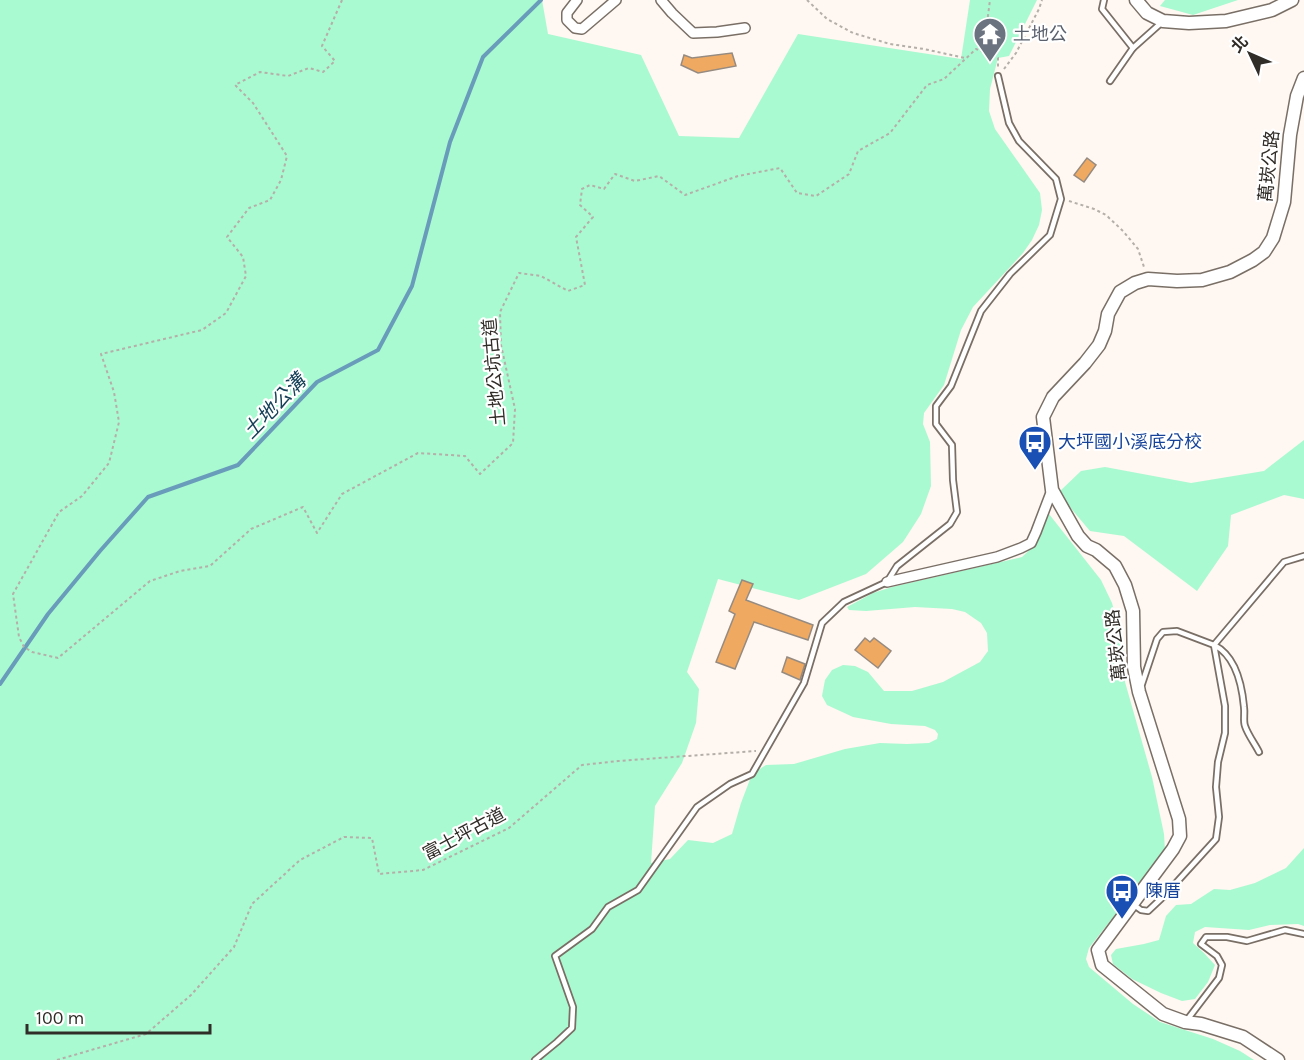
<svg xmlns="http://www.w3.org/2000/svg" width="1304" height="1060" font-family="Karla,'Noto Sans TC',sans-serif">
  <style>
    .green { fill: #a9fad1 }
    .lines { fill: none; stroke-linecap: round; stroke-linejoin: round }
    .stream { stroke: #699cba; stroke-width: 4 }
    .building { fill: #f0a960; stroke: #968b81; stroke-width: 1.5 }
    .service-casing { stroke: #796f66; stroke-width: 8 }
    .minor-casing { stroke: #796f66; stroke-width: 12 }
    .tertiary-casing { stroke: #796f66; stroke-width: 15 }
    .path { stroke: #b5afa9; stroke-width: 2; stroke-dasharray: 3 3; stroke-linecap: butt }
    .service { stroke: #fff; stroke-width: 4.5 }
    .minor { stroke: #fff; stroke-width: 9 }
    .tertiary { stroke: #fff; stroke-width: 12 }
    .labels { text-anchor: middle; stroke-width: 4.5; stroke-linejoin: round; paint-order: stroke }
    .worship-label { font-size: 18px; fill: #5b616d; stroke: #fff; text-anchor: start }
    .street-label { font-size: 18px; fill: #302c28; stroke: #fff }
    .transit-label { font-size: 18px; fill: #164399; stroke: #fff; text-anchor: start }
    .water-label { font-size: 20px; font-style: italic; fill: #164057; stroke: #fff }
  </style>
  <rect width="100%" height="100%" fill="#fff7f1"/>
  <g class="green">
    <polygon points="0,0 542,0 548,34 641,55 679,136 739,138 798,34 961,59 970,0 1037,0 1009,56 998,58 990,89 989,111 995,129 1040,193 1042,210 1039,225 1032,240 1023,253 973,307 961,330 944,385 924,413 923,424 930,442 931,486 921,514 903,542 866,574 799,600 718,579 687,672 699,689 696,723 682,763 655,806 651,863 670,859 688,840 713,843 732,834 741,803 752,774 766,765 794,764 845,749 880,743 907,744 929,743 937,739 938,734 935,730 925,726 891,724 853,717 827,705 822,696 825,680 832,670 843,665 855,666 868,672 884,691 912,691 943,682 980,662 988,651 987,633 981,623 965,612 952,609 915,607 866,611 849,610 847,607 873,593 892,587 1022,557 1037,543 1049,514 1101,580 1112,603 1124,646 1125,682 1152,777 1164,834 1165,851 1089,948 1086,959 1089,967 1133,1004 1160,1022 1213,1039 1240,1051 1254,1060 0,1060"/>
    <polygon points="1165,0 1238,0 1193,15 1160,6"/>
    <polygon points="1304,440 1304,499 1284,495 1231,515 1228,546 1197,591 1124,536 1090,531 1058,493 1081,471 1105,467 1191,483 1264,471"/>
    <polygon points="1304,848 1304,926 1298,924 1270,925 1249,930 1205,927 1195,932 1193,943 1204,953 1215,965 1208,982 1195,999 1182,1001 1161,993 1132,979 1113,964 1111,955 1116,949 1144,944 1159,940 1166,916 1176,905 1191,904 1214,889 1230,890 1255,883 1286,868"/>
  </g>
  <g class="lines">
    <polyline class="stream" points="0,684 48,614 100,551 148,497 238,465 317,382 378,350 412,286 450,142 483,57 541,0"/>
  </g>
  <g class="building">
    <polygon points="732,53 736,66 698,73 681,65 684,55 692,58"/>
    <polygon points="1087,158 1096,165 1084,182 1074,175"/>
    <polygon points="742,580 753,584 746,600 813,625 808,640 754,622 735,669 716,662 735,614 729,611"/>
    <polygon points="865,638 870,642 874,638 891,651 878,668 855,650"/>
    <polygon points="787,657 805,664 800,680 782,672"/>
  </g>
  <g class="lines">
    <g class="service-casing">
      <g id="service">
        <polyline points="1104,0 1102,9 1133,48"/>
        <polyline points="1110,81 1133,48 1161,23"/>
        <path d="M 1214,645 C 1236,656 1242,685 1244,707 C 1245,714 1243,721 1245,726 C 1248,735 1255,744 1259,752"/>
        <polyline points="1142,684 1157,639 1163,632 1177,631 1214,645 1284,562 1304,556"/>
        <polyline points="1134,905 1141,910 1148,911 1165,895 1216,839 1219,817 1216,787 1218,762 1225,733 1225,706 1214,645"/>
        <polyline points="1187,1020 1219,978 1222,965 1217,956 1201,944 1206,937 1227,937 1247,941 1285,930 1304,934"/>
        <polyline points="535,1060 557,1042 572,1028 573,1007 555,956 592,929 608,907 638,890 697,807 730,784 752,774 804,683 822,623 844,602 887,582 897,566 950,524 957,512 953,480 952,445 936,424 936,406 951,386 981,311 1010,274 1050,235 1061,199 1056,179 1019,141 1009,123 998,76"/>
      </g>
    </g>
    <g class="minor-casing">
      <g id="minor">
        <polyline points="577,0 567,13 567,20 575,28 582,29 616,0"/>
        <polyline points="661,0 672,13 693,33 717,32 745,28"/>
        <polyline points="887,582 997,557 1021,548 1031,543 1036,532 1052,490"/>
      </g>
    </g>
    <g class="tertiary-casing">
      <g id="tertiary">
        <polyline points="1136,0 1147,13 1163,21 1189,23 1226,21 1272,10 1292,0"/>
        <polyline points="1278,1060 1243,1037 1201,1024 1185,1022 1163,1014 1102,965 1098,950 1173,849 1180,836 1179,819 1139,692 1134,667 1133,611 1125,585 1115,566 1096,550 1087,546 1078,536 1052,490 1043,417 1053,397 1085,363 1099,345 1105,331 1108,314 1120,292 1135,283 1148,279 1177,281 1202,280 1230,272 1253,260 1264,252 1273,238 1284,202 1290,135 1297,96 1304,78"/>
      </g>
    </g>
    <g class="path">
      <polyline points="342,0 322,46 335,61 323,72 309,68 288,76 260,72 235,85 253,103 287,156 281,180 270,200 249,208 227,237 243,257 246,276 226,313 202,330 101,354 114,392 119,422 109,463 82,496 59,512 13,594 19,637 24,647 32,652 58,658 150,581 180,571 210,566 251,529 303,507 317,533 342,494 418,453 465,456 480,474 513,443 515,409 501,345 500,312 519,273 541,276 568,291 585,285 576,237 593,217 580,205 582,189 590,185 604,189 615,174 635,181 659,176 685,195 738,176 780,168 797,193 816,196 849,174 858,151 890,133 927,85 944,79 976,49 998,58 998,67"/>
      <polyline points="807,0 827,19 853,33 890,44 924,49 965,58"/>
      <polyline points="986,53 986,31 990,0"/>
      <polyline points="1004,69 1016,53 1039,9 1042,0"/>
      <polyline points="1069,201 1094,209 1106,215 1123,231 1138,249 1144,267"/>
      <polyline points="57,1060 146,1034 191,995 234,947 252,904 300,860 344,837 372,838 379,874 423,870 509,828 582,765 618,761 756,751"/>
    </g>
    <use href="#service" class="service"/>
    <use href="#minor" class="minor"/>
    <use href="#tertiary" class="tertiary"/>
  </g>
  <defs>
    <g id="temple-pin" transform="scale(1.725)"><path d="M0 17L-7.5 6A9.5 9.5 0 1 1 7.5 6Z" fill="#6b7280" stroke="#fff"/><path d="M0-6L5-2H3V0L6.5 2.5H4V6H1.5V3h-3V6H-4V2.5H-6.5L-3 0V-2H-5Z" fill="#fff"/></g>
    <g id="bus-pin" transform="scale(1.725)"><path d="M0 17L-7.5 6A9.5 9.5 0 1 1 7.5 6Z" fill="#1a4fb4" stroke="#fff"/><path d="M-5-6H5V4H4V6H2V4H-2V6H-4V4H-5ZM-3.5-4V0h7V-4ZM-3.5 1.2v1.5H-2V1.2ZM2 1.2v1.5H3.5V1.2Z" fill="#fff"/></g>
  </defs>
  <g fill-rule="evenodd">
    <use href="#temple-pin" x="990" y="34"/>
    <use href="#bus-pin" x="1035" y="442"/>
    <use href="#bus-pin" x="1122" y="891"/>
  </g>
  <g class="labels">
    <g class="worship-label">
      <text x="1013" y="40">土地公</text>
    </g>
    <g class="street-label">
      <text transform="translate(1269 166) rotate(-84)" y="6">萬崁公路</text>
      <text transform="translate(494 372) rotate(-95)" y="6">土地公坑古道</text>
      <text transform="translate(1116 645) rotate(-96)" y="6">萬崁公路</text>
      <text transform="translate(464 834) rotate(-28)" y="6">富士坪古道</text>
    </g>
    <g class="transit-label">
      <text x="1058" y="448">大坪國小溪底分校</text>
      <text x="1145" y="897">陳厝</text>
    </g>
    <g class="water-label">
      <text transform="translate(274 406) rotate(-46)" y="7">土地公溝</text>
    </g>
  </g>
  <g transform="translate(1250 54) rotate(314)" stroke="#ffffff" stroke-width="4.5" paint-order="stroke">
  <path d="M0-4.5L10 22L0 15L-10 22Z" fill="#302c28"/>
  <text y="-9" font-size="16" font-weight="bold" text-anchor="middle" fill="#302c28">北</text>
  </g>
  <path d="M27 1024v9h183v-9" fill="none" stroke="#302c28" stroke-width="3"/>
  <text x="36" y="1024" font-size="18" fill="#302c28" stroke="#ffffff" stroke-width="4.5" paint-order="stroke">100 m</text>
</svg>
